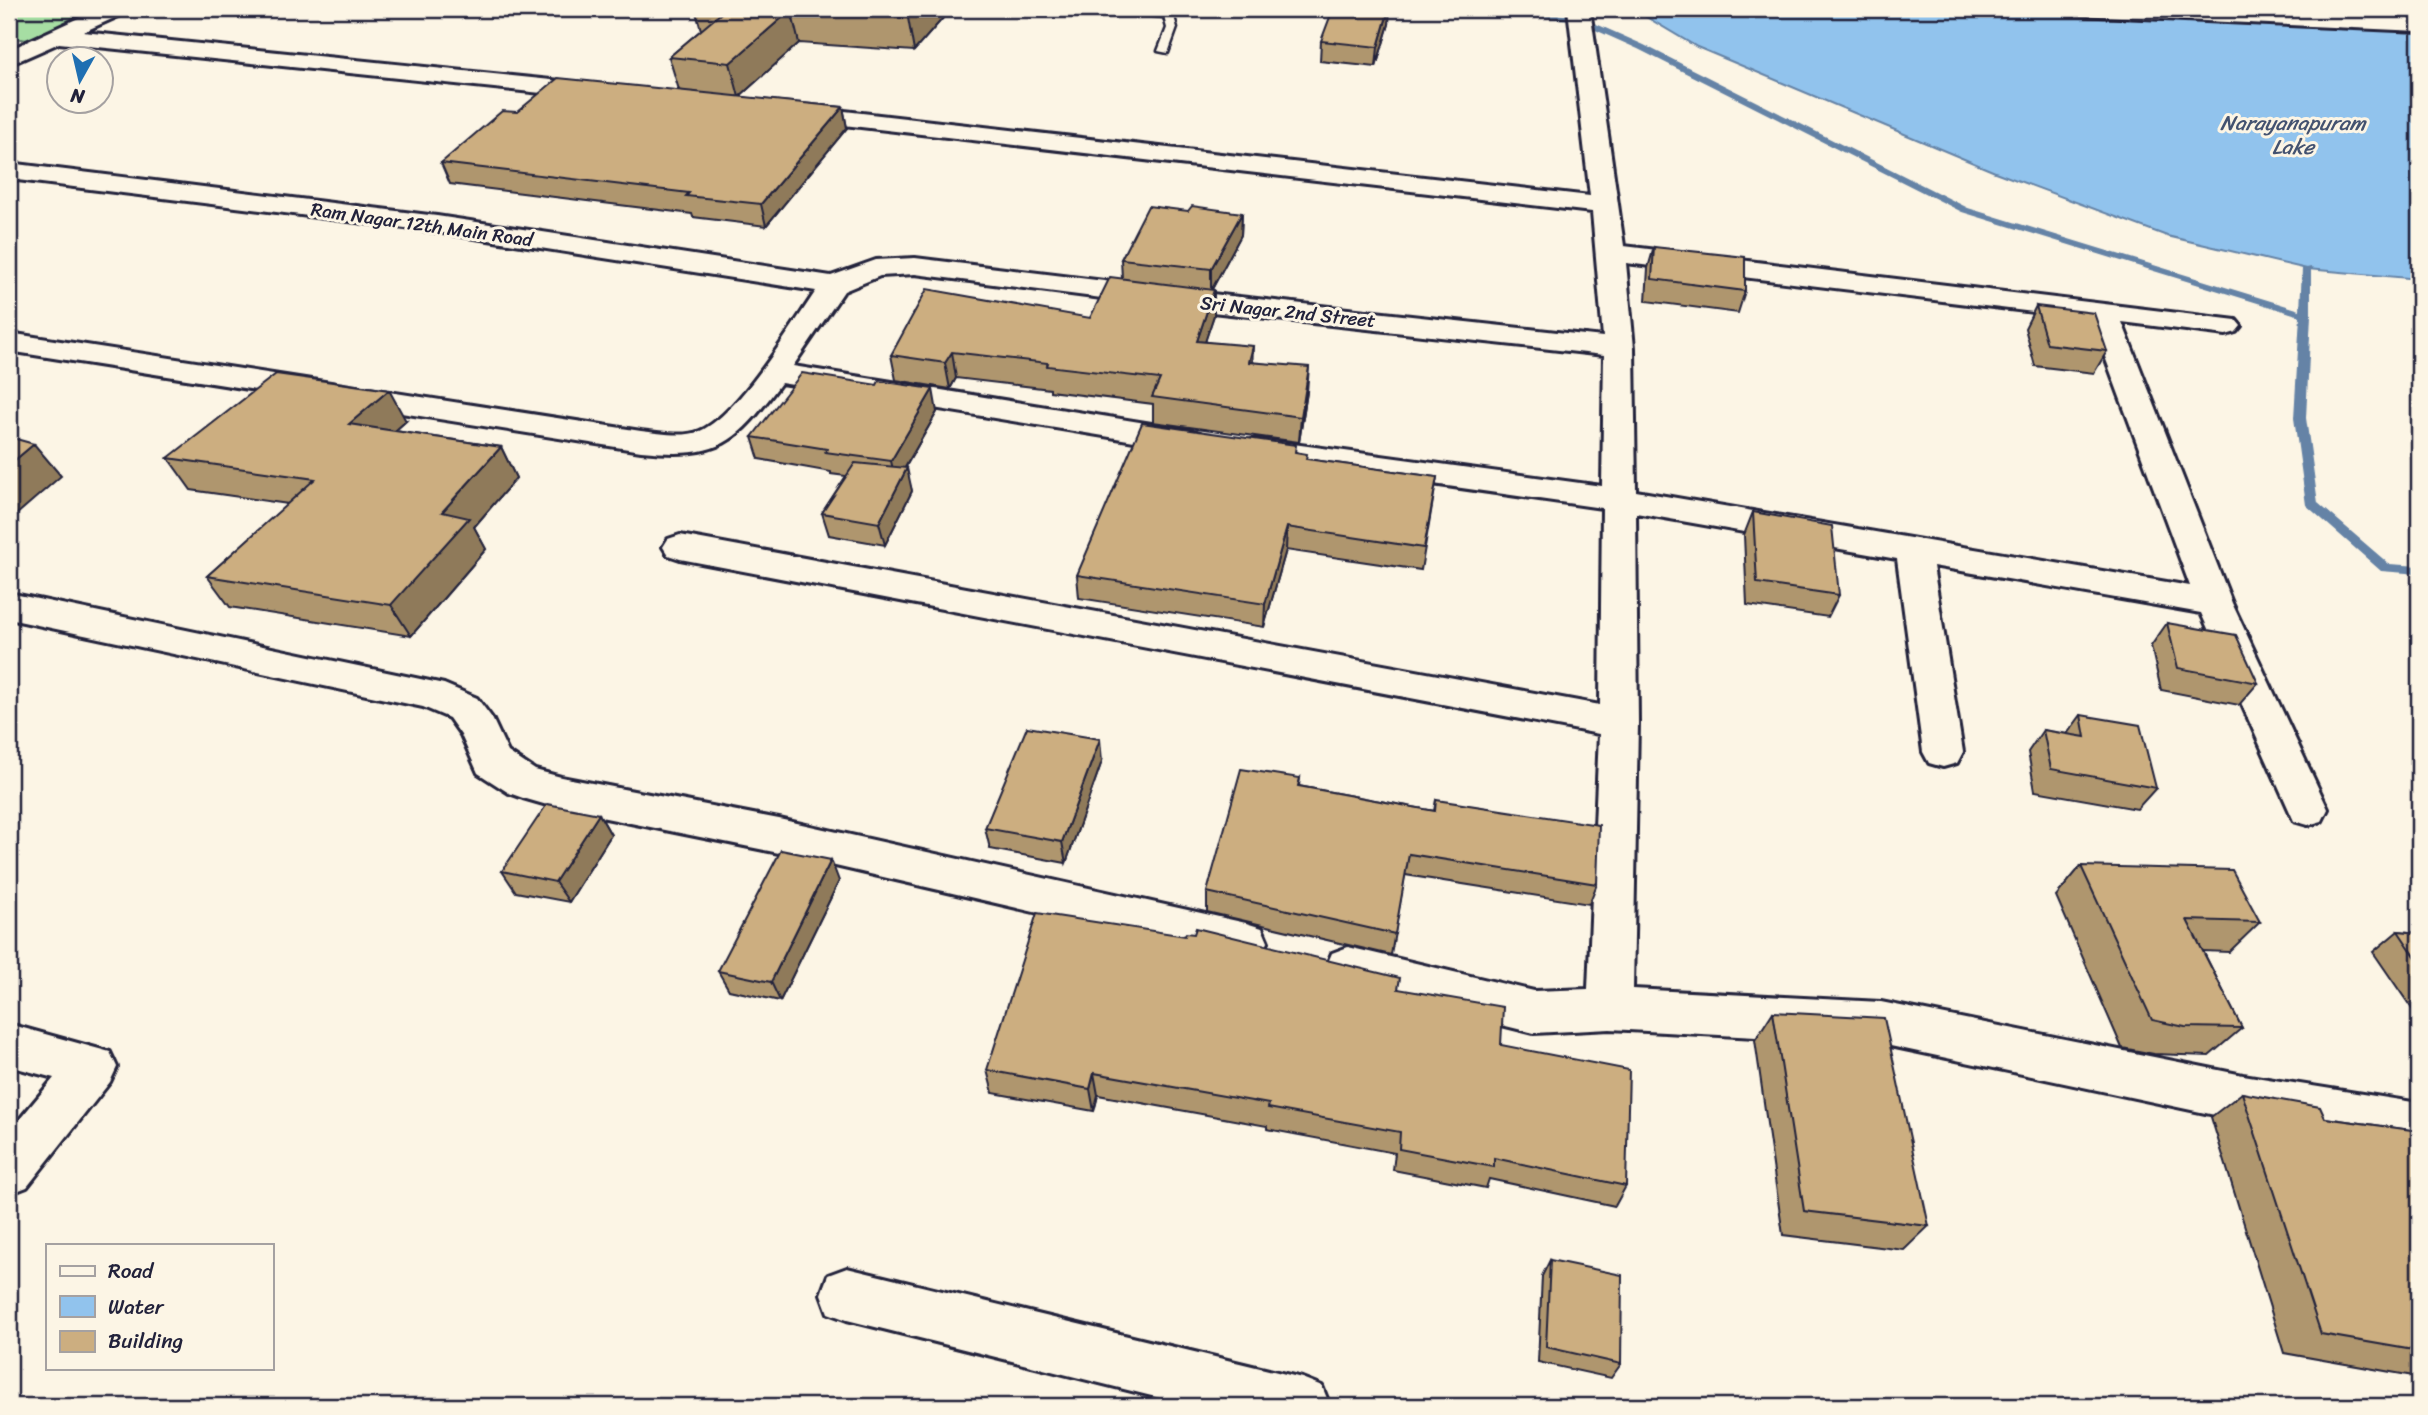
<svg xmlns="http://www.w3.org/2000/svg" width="2428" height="1415" font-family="Sriracha,sans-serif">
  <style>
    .green { fill: #a6dea3; stroke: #64806f; stroke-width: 2 }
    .water { fill: #91c3ed; stroke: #6583a6; stroke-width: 2 }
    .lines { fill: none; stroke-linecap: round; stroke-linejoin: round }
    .stream { fill: #6583a6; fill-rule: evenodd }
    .lane-casing { stroke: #22223b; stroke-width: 5 }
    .street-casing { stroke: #22223b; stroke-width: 6 }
    .primary-casing { stroke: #22223b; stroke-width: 6 }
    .lane { fill: #fcf5e5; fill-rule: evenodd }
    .street { fill: #fcf5e5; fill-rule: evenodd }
    .primary { fill: #fcf5e5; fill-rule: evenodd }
    .wall { fill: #af966e; stroke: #22223b; stroke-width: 2 }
    .shaded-wall { fill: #8f7a5a; stroke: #22223b; stroke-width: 2 }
    .building { fill: #ccae80; stroke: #22223b; stroke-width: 2 }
    .labels { text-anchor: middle; stroke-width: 6; stroke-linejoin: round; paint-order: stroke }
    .far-street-label { font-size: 19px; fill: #22223b; stroke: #fcf5e5 }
    .far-water-label { font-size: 21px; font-style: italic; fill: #435270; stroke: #fcf5e5 }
  </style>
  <rect width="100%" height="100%" fill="#fcf5e5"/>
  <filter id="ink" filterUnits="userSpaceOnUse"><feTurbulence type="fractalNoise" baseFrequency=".0143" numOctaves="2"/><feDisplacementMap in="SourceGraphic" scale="14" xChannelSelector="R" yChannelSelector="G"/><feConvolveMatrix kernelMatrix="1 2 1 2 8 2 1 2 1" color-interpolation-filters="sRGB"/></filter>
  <g filter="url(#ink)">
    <polygon class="green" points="9,9 99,9 33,41 9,37"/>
    <polygon class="water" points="1633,9 2419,9 2419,279 2307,269 2167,236 1995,172 1697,47"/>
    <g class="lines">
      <polygon class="stream" points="1473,9 1500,9 1578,16 1644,45 1968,208 2300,310 2302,269 2311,267 2311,315 2306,418 2318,503 2389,564 2419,566 2419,574 2381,571 2306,505 2294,418 2300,316 1962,212 1638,49 1573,20 1477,11"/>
      <g class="lane-casing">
        <polygon id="lane" points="1114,9 1173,12 1177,28 1168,53 1158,51 1167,28 1164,17 1119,12"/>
      </g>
      <g class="street-casing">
        <g id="street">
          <polygon points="98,9 126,9 123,14 83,32 600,85 608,87 612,92 608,97 600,99 59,43 9,65 9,50"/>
          <path d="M 1568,9 L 1590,9 L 1624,246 L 2236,320 L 2241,326 L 2236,332 L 2226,335 L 2122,322 L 2232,603 L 2328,809 L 2322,821 L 2308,825 L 2294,821 L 2201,613 L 1933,566 L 1963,752 L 1957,763 L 1943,767 L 1929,763 L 1923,752 L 1897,559 L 1636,513 L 1638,723 L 1633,989 L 1881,1002 L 2243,1075 L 2419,1103 L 2419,1149 L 2243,1121 L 1881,1044 L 1610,1029 L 1534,1033 L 1348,987 L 1332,981 L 1326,967 L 1332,953 L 1348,947 L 1534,991 L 1588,989 L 1599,734 L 680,559 L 668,555 L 663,547 L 668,539 L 680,535 L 1600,705 L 1602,508 L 1256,459 L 1245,456 L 1240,449 L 1245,442 L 1256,439 L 1602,486 L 1604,355 L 1203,311 L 915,274 L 880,276 L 844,291 L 793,366 L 1189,430 L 1200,433 L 1205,440 L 1200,447 L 1189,450 L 781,383 C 736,444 720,459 641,451 L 9,351 L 9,333 L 641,431 C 658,433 684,438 700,431 C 739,414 791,327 816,291 L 437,232 L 9,179 L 9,163 L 437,216 L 831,276 L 876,260 L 915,258 L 1203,293 L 1603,337 L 1592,212 L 792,119 L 784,117 L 780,112 L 784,107 L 792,105 L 1590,196 ZM 1626,263 L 2091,319 L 2190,586 L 1636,491 L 1634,348 Z"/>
          <polygon points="9,593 444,684 477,698 492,718 508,752 535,770 561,777 779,819 1246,923 1262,928 1268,942 1262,956 1246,961 779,853 561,809 523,798 509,793 478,773 461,735 449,718 423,707 9,619"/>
          <polygon points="9,1024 110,1052 117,1067 110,1082 27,1187 9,1194 9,1132 54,1078 9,1066"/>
          <polygon points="847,1268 1302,1378 1322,1386 1330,1406 1192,1406 847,1320 828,1313 821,1294 828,1275"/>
        </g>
      </g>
      <g class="primary-casing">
        <polygon id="primary" points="2067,9 2220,9 2419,17 2419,31 2078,15 2070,14"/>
      </g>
      <use href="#lane" class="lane"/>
      <use href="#street" class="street"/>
      <use href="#primary" class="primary"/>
    </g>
    <g class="wall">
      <polygon points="695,9 951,9 914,51 799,43 739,97 843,107 847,128 766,226 693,217 692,214 450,184 441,163 517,112 679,90 669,57 701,30"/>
      <polygon points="1389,24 1376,67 1320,61 1321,41"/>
      <polygon points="1188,211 1242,213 1241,235 1212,289 1214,315 1205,341 1253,362 1307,392 1299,442 1153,422 1153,404 1050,391 1050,389 956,378 950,389 896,380 891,355 1090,318 1122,278 1121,259"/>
      <polygon points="1654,247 1745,291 1738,313 1646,301 1648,268"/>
      <polygon points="2036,306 2107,351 2094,373 2035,366 2025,328"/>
      <polygon points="937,412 905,468 912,491 885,545 829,535 822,513 846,476 831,474 831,472 759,459 752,437"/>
      <polygon points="406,421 395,431 501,447 516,478 474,527 486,549 411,636 230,607 207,576 288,504 191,490 168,458"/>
      <polygon points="1296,452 1307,459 1437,477 1421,570 1286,550 1264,627 1079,598 1077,575"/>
      <polygon points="1753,512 1839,595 1828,617 1747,605 1744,535"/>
      <polygon points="2167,623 2258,683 2239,705 2161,690 2151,646"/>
      <polygon points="2081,715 2156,788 2137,809 2035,791 2028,752 2043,730 2067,734"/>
      <polygon points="1102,761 1066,863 990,849 985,828"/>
      <polygon points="1300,778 1299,786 1434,811 1436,800 1597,884 1589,904 1405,875 1391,955 1207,912 1207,892"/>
      <polygon points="599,814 611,835 569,902 516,892 502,871"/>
      <polygon points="2081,866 2260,922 2229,952 2203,951 2242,1028 2209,1056 2154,1054 2122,1048 2056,896"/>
      <polygon points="839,881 780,1001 729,990 718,971"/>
      <polygon points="2398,931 2419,933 2419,1019 2373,952"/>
      <polygon points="1398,989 1501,1045 1626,1186 1615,1206 1489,1179 1486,1188 1393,1170 1395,1153 1267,1129 1267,1126 1098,1095 1094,1111 993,1093 987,1070"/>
      <polygon points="1773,1012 1929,1226 1904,1250 1783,1235 1755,1040"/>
      <polygon points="2242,1093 2325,1118 2419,1131 2419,1377 2284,1353 2211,1117"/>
      <polygon points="1550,1260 1621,1364 1611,1378 1538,1362 1542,1276"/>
    </g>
    <g class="shaded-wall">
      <polygon points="917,9 951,9 914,51 908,18"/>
      <polygon points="1389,9 1390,9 1389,24 1376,67 1378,47"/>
      <polygon points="791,10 799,43 739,97 730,63"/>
      <polygon points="843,107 847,128 766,226 761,204"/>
      <polygon points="1242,213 1241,235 1211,291 1211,269"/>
      <polygon points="1214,290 1214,315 1197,366 1197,341"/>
      <polygon points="1253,346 1252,372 1249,362"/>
      <polygon points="952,352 956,378 950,389 945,363"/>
      <polygon points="1309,367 1307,392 1299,442 1301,417"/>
      <polygon points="933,389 937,412 896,483 891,461"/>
      <polygon points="389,390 406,421 367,456 349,424"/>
      <polygon points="34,444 61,476 9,521 9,465"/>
      <polygon points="501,447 516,478 474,527 486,549 411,636 391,605 442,512"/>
      <polygon points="907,468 912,491 885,545 879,523"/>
      <polygon points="1287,527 1286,550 1264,627 1265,604"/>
      <polygon points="1100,739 1102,761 1066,863 1062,842"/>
      <polygon points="599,814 611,835 569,902 555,882"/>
      <polygon points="831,860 839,881 780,1001 771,982"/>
      <polygon points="1094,1073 1098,1095 1094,1111 1090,1089"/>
    </g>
    <g class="building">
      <polygon points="726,9 917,9 908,18 791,10 730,63 669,57"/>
      <polygon points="1333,9 1389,9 1378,47 1321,41"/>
      <polygon points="558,78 843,107 761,204 686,196 689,193 441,163 502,111 517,112"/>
      <polygon points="1148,206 1188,211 1192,206 1242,213 1211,269 1121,259"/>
      <polygon points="1654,247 1745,257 1745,291 1652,279"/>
      <polygon points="1110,277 1214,290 1197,341 1253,346 1249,362 1309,367 1301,417 1152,397 1160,379 1047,366 1048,363 952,352 945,363 891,355 927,289 1090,318"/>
      <polygon points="2036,306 2094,313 2107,351 2047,344"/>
      <polygon points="802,373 877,385 879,381 933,389 891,461 825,452 827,449 752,437"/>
      <polygon points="276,374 389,390 349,424 501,447 442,512 469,518 391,605 207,576 315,479 168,458"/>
      <polygon points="1142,423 1296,445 1295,452 1307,454 1306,459 1437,477 1424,548 1287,527 1265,604 1077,575"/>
      <polygon points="9,437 34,444 9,465"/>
      <polygon points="855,463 907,468 879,523 822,513"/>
      <polygon points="1753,512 1832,526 1839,595 1757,583"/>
      <polygon points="2167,623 2236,635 2258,683 2178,668"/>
      <polygon points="2081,715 2140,725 2156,788 2051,769 2043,730 2085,737"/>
      <polygon points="1027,727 1100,739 1062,842 985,828"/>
      <polygon points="1241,769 1300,778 1298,786 1435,811 1436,800 1599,825 1597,884 1409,854 1395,934 1207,892"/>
      <polygon points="547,804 599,814 555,882 502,871"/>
      <polygon points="781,850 831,860 771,982 718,971"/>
      <polygon points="2081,866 2232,870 2260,922 2187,920 2242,1028 2185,1027 2152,1020"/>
      <polygon points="1037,913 1185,936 1186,933 1194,934 1196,928 1400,978 1398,989 1503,1007 1501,1045 1629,1070 1626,1186 1494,1158 1494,1167 1399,1149 1400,1132 1268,1108 1269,1104 1094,1073 1090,1089 987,1070"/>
      <polygon points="2398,931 2419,933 2419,962"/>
      <polygon points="1773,1012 1884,1018 1929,1226 1804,1211"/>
      <polygon points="2242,1093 2320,1107 2325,1118 2419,1131 2419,1351 2321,1334"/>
      <polygon points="1550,1260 1622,1275 1621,1364 1546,1347"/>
    </g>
  </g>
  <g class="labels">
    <g class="far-street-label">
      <text transform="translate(422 224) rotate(8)" y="7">Ram Nagar 12th Main Road</text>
      <text transform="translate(1288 311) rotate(6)" y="7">Sri Nagar 2nd Street</text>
    </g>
    <g class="far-water-label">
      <text x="2293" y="130">Narayanapuram<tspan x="2293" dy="24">Lake</tspan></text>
    </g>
  </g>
  <rect width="2428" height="1415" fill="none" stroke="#fcf5e5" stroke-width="35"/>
  <rect x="18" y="18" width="2393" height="1380" fill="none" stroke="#22223b" stroke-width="2.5" filter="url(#ink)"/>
  <rect x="46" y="1244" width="228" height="126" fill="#fcf5e5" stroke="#a5a1a1" stroke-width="2"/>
  <rect x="60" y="1266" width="35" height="10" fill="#fcf5e5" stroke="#a5a1a1" stroke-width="2"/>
  <text x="108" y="1278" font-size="21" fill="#22223b">Road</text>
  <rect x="60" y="1296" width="35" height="21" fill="#91c3ed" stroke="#a5a1a1" stroke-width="2"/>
  <text x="108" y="1314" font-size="21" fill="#22223b">Water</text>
  <rect x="60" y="1331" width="35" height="21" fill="#ccae80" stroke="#a5a1a1" stroke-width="2"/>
  <text x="108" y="1348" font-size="21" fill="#22223b">Building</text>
  <g transform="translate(80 80) rotate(188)"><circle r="33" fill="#fcf5e5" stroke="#a5a1a1" stroke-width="2"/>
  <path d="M0-5L12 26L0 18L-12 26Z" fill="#1f6fb2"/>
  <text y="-10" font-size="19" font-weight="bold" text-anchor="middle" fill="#22223b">N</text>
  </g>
</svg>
